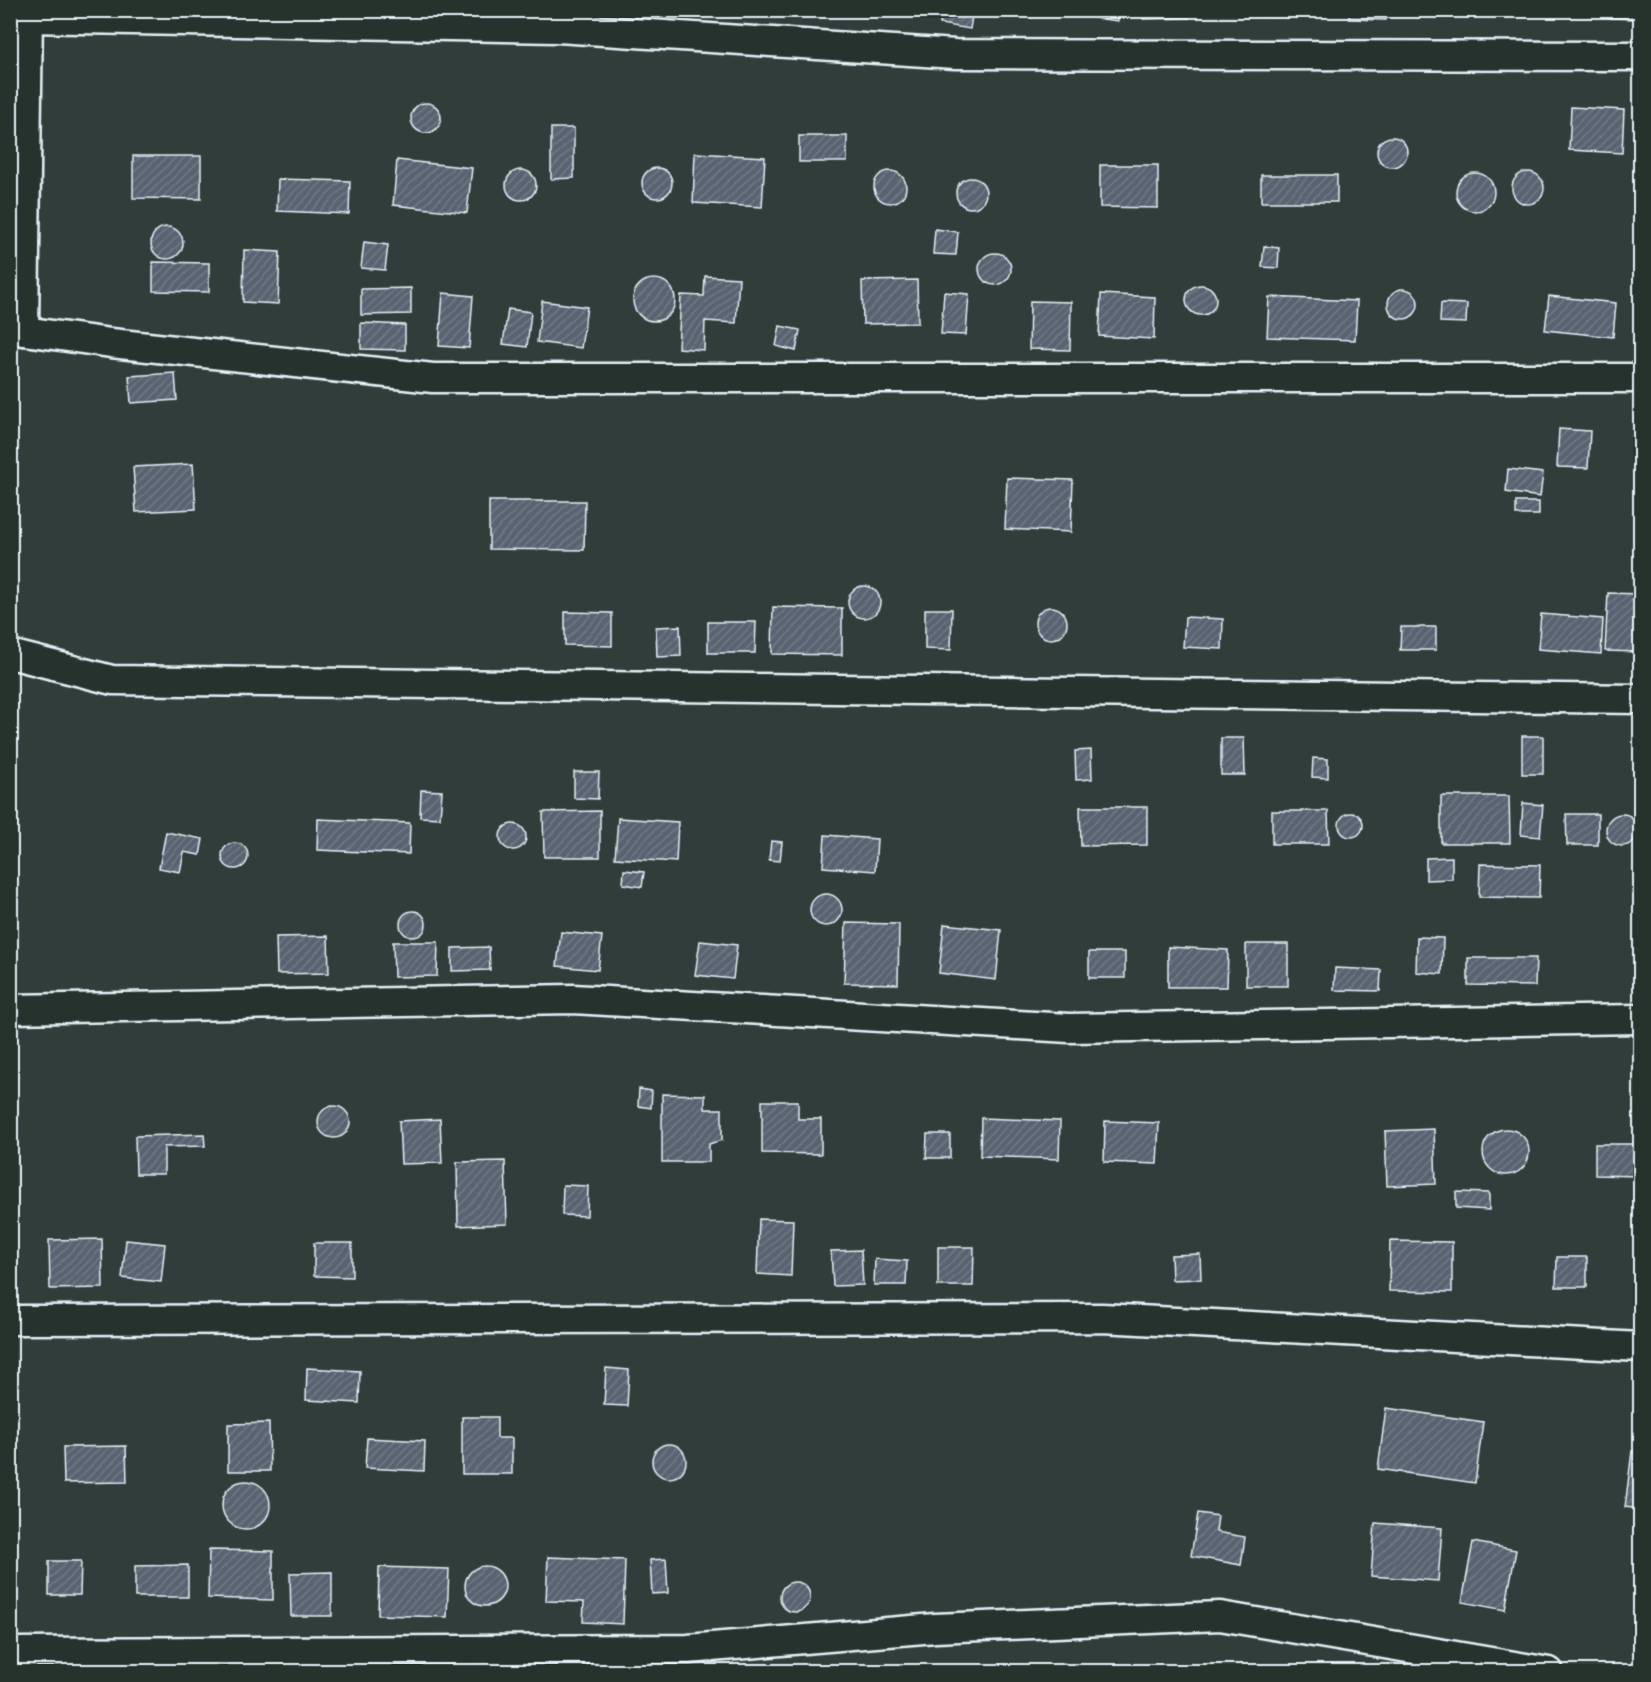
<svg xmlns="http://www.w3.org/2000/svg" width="1651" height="1682" font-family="'Architects Daughter',sans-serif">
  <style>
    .building { fill: url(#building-hatch); stroke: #e8f1f8; stroke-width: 1.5 }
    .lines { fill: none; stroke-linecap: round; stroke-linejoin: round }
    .street-casing { stroke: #e8f1f8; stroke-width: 33 }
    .street { stroke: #26332d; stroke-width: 28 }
  </style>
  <defs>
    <pattern id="building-hatch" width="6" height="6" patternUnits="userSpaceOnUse" patternTransform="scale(1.5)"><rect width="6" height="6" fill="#586371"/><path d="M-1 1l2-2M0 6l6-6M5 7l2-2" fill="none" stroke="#707a86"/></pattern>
  </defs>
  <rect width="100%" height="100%" fill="#303d3b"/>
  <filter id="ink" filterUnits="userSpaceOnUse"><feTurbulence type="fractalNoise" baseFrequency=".0167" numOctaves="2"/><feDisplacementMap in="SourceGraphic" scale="12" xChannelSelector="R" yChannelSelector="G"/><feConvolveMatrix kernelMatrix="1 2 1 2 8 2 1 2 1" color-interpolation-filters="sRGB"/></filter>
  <g filter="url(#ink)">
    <g class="building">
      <polygon points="942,10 973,10 970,29 940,24"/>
      <polygon points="1095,10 1119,10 1118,21 1095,18"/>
      <polygon points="1143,10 1189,10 1189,18 1143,19"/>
      <polygon points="1248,10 1301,10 1301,18 1247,16"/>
      <polygon points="1349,10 1386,10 1386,20 1349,19"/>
      <polygon points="1418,10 1443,10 1433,17 1423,15"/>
      <polygon points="1611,10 1640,10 1640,19 1610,18"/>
      <circle cx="426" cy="118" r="15"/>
      <polygon points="1571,107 1624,110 1622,153 1569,150"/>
      <polygon points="551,128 574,128 574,178 551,179"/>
      <rect x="799" y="136" width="48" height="26"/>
      <circle cx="1392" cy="152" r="15"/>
      <polygon points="695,153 765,157 762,207 693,203"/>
      <polygon points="133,156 201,156 201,199 133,198"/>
      <polygon points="397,160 472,168 467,213 393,205"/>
      <polygon points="1100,165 1158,165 1158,208 1100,207"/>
      <circle cx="657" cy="183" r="15"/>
      <circle cx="521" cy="185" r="15"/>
      <circle cx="890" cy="187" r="16"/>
      <circle cx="1528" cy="188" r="16"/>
      <circle cx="1475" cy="192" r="19"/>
      <rect x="1261" y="175" width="76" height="27"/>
      <circle cx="971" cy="193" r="15"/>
      <polygon points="278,179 350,181 349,214 277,211"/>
      <circle cx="167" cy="243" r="16"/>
      <polygon points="935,229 958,232 956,255 933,254"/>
      <polygon points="364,242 388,245 385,270 361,268"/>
      <polygon points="1264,246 1279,248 1278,268 1262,267"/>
      <polygon points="244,250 280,252 278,304 243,302"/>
      <circle cx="995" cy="269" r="16"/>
      <polygon points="153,262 209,263 209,292 153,291"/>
      <polygon points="705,276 739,278 736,323 705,321 704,350 678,348 681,295 704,296"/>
      <circle cx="654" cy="300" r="21"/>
      <polygon points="917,280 918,323 863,324 862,281"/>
      <circle cx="1201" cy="300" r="15"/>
      <polygon points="411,288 411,314 361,315 361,289"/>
      <circle cx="1403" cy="304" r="15"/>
      <polygon points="944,292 969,294 966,335 941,334"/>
      <polygon points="443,293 473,296 469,348 439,346"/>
      <polygon points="1101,294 1155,297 1154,339 1099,336"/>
      <polygon points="1549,296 1616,303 1613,337 1545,330"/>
      <polygon points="1269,297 1357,301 1355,340 1267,337"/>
      <polygon points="542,301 587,307 581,348 537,342"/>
      <polygon points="1030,301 1071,302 1070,350 1029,349"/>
      <polygon points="1441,303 1467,304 1466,323 1440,322"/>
      <polygon points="508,309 531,312 527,347 503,344"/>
      <polygon points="361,323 405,325 405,350 361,349"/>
      <polygon points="780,326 800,330 796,351 776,346"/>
      <polygon points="175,373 177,400 131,403 129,376"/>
      <polygon points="1559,429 1590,431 1588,468 1557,467"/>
      <polygon points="193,464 196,509 136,512 133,467"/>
      <polygon points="1508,469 1543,473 1540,497 1506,492"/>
      <polygon points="1007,478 1073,480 1071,532 1005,529"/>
      <polygon points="489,501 585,501 584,550 489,549"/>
      <rect x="1516" y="502" width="23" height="13"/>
      <circle cx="864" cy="602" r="16"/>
      <polygon points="1608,593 1640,594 1640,652 1605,651"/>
      <polygon points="773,607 842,608 842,655 772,654"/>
      <circle cx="1051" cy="623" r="16"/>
      <polygon points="925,609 952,609 951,650 925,649"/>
      <polygon points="565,612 612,613 612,646 565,645"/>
      <polygon points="1541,614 1603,619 1601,654 1538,649"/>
      <polygon points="1185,617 1223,619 1222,649 1183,647"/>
      <polygon points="708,622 756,622 755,653 708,653"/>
      <polygon points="680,626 681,656 657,657 656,627"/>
      <polygon points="1401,627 1436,627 1436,650 1400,650"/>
      <rect x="1522" y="736" width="21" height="38"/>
      <polygon points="1221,738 1244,738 1245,775 1221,775"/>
      <polygon points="1091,750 1092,779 1076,780 1075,751"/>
      <polygon points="1313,758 1328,759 1328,778 1312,777"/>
      <polygon points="574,772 599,772 598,799 574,798"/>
      <polygon points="421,790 442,791 440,818 420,817"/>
      <polygon points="1441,796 1509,796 1510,843 1441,843"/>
      <polygon points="1523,803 1543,805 1540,837 1521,835"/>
      <polygon points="1080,807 1147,807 1147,845 1081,846"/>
      <polygon points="600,811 600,857 544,857 543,812"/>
      <polygon points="1272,811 1328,811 1329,844 1272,844"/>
      <circle cx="1351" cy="825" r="12"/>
      <polygon points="1566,814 1598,814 1598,845 1567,845"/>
      <circle cx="1622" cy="830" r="16"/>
      <polygon points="618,818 678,822 676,862 615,858"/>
      <polygon points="318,819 410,823 409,854 317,850"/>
      <circle cx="513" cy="837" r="13"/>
      <polygon points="166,832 203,839 200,855 184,852 180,872 159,868"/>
      <polygon points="825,835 877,839 875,871 823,867"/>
      <polygon points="771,841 782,842 780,861 769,860"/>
      <circle cx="235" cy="856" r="13"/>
      <polygon points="1452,857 1452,879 1426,880 1426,858"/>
      <polygon points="1480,864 1540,865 1539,898 1479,897"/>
      <polygon points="624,870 644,872 642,887 623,884"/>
      <circle cx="826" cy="910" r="16"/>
      <circle cx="413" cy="924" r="13"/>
      <polygon points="846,923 899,924 898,984 844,983"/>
      <polygon points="944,924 1001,930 996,980 939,973"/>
      <polygon points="561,932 602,936 598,970 557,966"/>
      <polygon points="328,936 329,973 277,974 276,937"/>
      <polygon points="1417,937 1443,938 1442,974 1416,972"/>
      <polygon points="700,941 737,945 733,979 695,975"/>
      <polygon points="393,942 438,942 437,976 394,977"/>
      <rect x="1246" y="944" width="42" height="42"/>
      <polygon points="489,947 490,970 452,971 452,948"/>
      <polygon points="1168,947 1228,950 1227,987 1168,987"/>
      <rect x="1089" y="952" width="36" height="26"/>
      <polygon points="1468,958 1536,958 1535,986 1468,985"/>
      <polygon points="1335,968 1381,970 1380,991 1334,990"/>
      <polygon points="639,1089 652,1091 651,1108 638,1106"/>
      <polygon points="662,1094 705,1095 705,1109 722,1109 722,1140 709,1144 709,1162 662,1162"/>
      <polygon points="762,1101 798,1101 798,1119 821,1119 821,1154 762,1153"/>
      <circle cx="334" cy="1122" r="16"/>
      <polygon points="981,1118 1060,1121 1059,1159 980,1156"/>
      <polygon points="440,1119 442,1163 401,1164 399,1121"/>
      <polygon points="1105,1121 1159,1123 1157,1164 1104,1162"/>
      <polygon points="1434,1129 1436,1184 1387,1186 1385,1131"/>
      <circle cx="1506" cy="1152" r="23"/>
      <polygon points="204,1134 205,1146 164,1147 164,1174 136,1174 135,1136"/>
      <polygon points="927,1134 950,1134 950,1158 926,1158"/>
      <polygon points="1595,1144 1640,1144 1640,1176 1595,1175"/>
      <polygon points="505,1161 507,1224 458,1226 457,1162"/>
      <polygon points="563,1185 588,1186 587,1216 562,1215"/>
      <polygon points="1456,1192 1489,1193 1489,1210 1456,1208"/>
      <polygon points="759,1219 793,1220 791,1276 757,1274"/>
      <polygon points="102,1239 103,1288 50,1289 49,1240"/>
      <polygon points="126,1240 165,1244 161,1282 122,1278"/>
      <polygon points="1390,1241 1452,1242 1452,1292 1389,1291"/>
      <polygon points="314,1243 352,1243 352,1277 314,1276"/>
      <polygon points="938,1247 974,1247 973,1286 938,1286"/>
      <polygon points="861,1250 863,1285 833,1286 831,1251"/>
      <polygon points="1200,1254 1201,1279 1172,1280 1171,1255"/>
      <polygon points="1557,1257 1587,1257 1587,1287 1556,1287"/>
      <polygon points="875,1259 907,1261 906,1285 874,1285"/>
      <polygon points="307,1368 360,1371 359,1403 306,1400"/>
      <polygon points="606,1368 629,1370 627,1406 604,1405"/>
      <polygon points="1386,1408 1483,1422 1475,1483 1378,1469"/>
      <polygon points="462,1417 497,1417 497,1438 512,1438 512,1474 462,1474"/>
      <polygon points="269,1423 270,1471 228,1471 228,1424"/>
      <polygon points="367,1438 425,1441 424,1471 365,1468"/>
      <circle cx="669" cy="1461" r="17"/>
      <polygon points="126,1446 127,1482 64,1483 63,1447"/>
      <polygon points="1632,1451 1640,1452 1640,1509 1625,1507"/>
      <circle cx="246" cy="1505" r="24"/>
      <polygon points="1198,1513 1218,1516 1216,1532 1245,1537 1241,1565 1191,1556"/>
      <polygon points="1375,1523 1442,1528 1438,1581 1371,1576"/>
      <polygon points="1473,1542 1516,1550 1505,1610 1462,1602"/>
      <polygon points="209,1550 273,1551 273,1600 208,1598"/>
      <polygon points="548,1557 625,1560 623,1624 583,1622 584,1602 546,1601"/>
      <polygon points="666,1559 668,1593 652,1594 650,1560"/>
      <polygon points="49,1561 81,1561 80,1595 49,1595"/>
      <polygon points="188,1565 188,1597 135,1597 135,1566"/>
      <circle cx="485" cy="1586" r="20"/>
      <rect x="10" y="1567" width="3" height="33"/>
      <polygon points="379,1567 449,1569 447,1617 378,1615"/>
      <polygon points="332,1572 332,1616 291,1616 290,1573"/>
      <circle cx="795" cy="1597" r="15"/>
      <polygon points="1640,1589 1640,1627 1635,1626"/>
    </g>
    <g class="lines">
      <g class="street-casing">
        <g id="street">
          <polyline points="28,18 558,28 955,54 1640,56"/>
          <polyline points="10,323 24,331 111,343 433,378 1640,378"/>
          <polyline points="24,331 28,10"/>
          <polyline points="10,654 112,680 1640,699"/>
          <polyline points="10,1009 573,999 1069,1028 1640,1019"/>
          <polyline points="10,1320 1102,1318 1640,1347"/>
          <polyline points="10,1652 688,1649 935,1628 1220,1616 1549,1672"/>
        </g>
      </g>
      <use href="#street" class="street"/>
    </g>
  </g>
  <rect width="1651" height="1682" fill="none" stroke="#26332d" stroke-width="36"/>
  <rect x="18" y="18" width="1615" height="1646" fill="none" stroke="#e8f1f8" stroke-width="2" filter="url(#ink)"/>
</svg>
